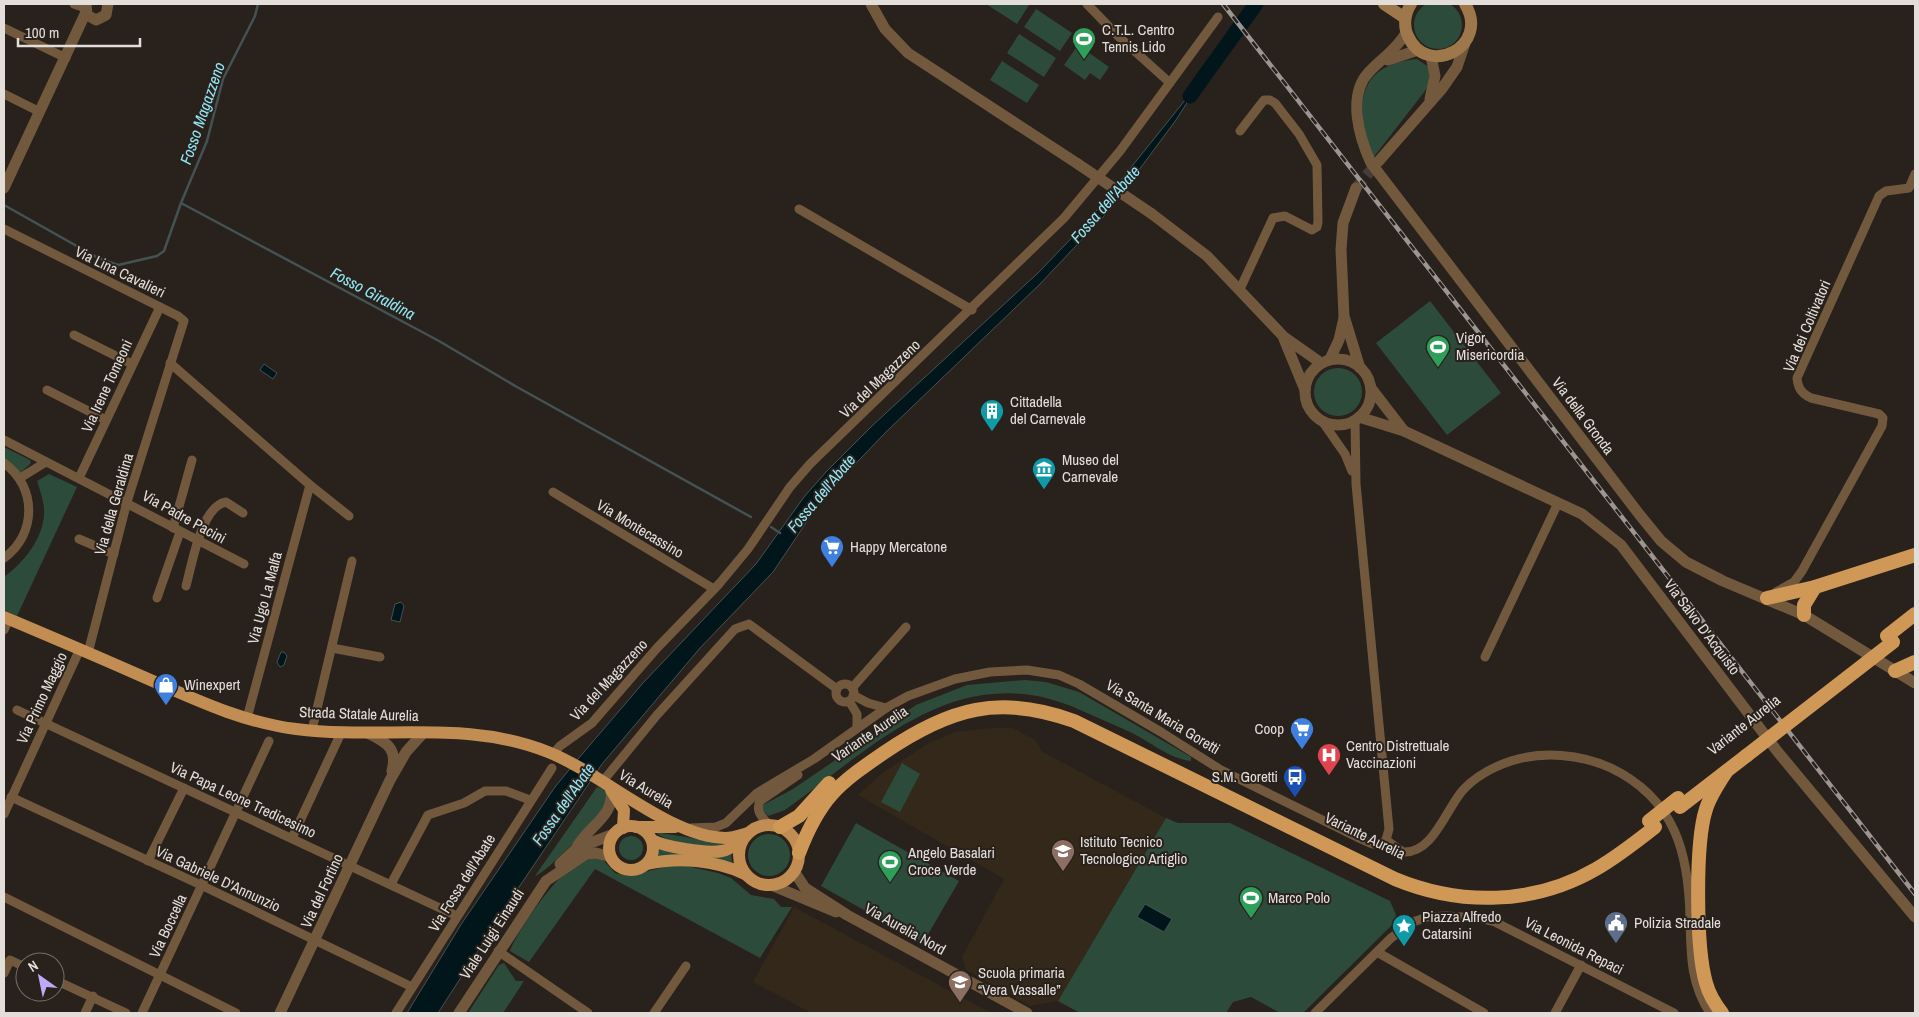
<svg xmlns="http://www.w3.org/2000/svg" width="1919" height="1017" font-family="'Archivo Narrow',sans-serif">
  <style>
    .education { fill: #332819 }
    .green { fill: #2d4b3b }
    .water { fill: #00161a; stroke: #445254 }
    .lines { fill: none; stroke-linecap: round; stroke-linejoin: round }
    .stream { stroke: #445254; stroke-width: 2.5 }
    .river { stroke: #00161a; stroke-width: 15 }
    .tertiary-tunnel { stroke: #453d38; stroke-width: 11; stroke-dasharray: 11 5.5; stroke-linecap: butt }
    .minor { stroke: #72593e; stroke-width: 9 }
    .tertiary { stroke: #72593e; stroke-width: 11 }
    .secondary { stroke: #9e774a; stroke-width: 12 }
    .primary { stroke: #c18d53; stroke-width: 12 }
    .trunk { stroke: #d09856; stroke-width: 14 }
    .rail-casing { stroke: #9c9591; stroke-width: 4.5 }
    .rail { stroke: #29211c; stroke-width: 2.5; stroke-dasharray: 8; stroke-linecap: butt }
    .tertiary-bridge { stroke: #72593e; stroke-width: 11 }
    .trunk-bridge { stroke: #d09856; stroke-width: 14 }
    .labels { text-anchor: middle; stroke-width: 4; stroke-linejoin: round; paint-order: stroke }
    .poi-label { font-size: 15px; fill: #e4deda; stroke: #29211c; text-anchor: start }
    .street-label { font-size: 15px; fill: #e4deda; stroke: #29211c }
    .water-label { font-size: 16px; font-style: italic; fill: #92e7f7; stroke: #29211c }
  </style>
  <rect width="100%" height="100%" fill="#29211c"/>
  <g class="education">
    <polygon points="990,728 1013,728 1035,740 1043,752 1166,818 1058,1001 1030,1006 966,970 962,957 1004,879 858,795 881,774 929,743 955,732"/>
    <polygon points="794,907 954,993 991,1013 811,1013 753,982"/>
  </g>
  <g class="green">
    <circle cx="1438" cy="25" r="24"/>
    <polygon points="986,4 1027,4 1029,5 1017,24"/>
    <polygon points="1036,9 1072,33 1060,51 1024,27"/>
    <polygon points="1019,34 1056,58 1044,77 1007,53"/>
    <polygon points="1078,45 1109,67 1100,80 1090,73 1085,80 1064,65"/>
    <path d="M 1417,59 L 1430,68 L 1428,87 L 1373,158 C 1368,151 1367,140 1365,131 C 1355,88 1372,63 1417,59 Z"/>
    <polygon points="1002,61 1039,85 1027,103 990,80"/>
    <polygon points="1430,301 1501,393 1447,435 1376,343"/>
    <circle cx="1338" cy="392" r="24"/>
    <polygon points="4,447 30,460 31,463 20,473 4,458"/>
    <path d="M 49,474 L 77,487 L 17,616 L 4,610 L 4,577 C 25,562 46,535 44,508 C 43,499 40,490 37,481 Z"/>
    <path d="M 1025,680 L 1046,682 L 1079,692 L 1191,757 L 1191,761 C 1170,759 1149,741 1130,732 C 1113,724 1095,717 1078,709 C 958,657 875,746 785,810 L 768,816 L 762,809 L 763,805 L 793,789 L 916,705 L 967,685 Z"/>
    <polygon points="902,763 920,774 900,812 881,802"/>
    <path d="M 597,787 L 604,789 C 607,793 609,799 606,804 C 600,817 548,872 535,876 Z"/>
    <polygon points="1166,818 1178,823 1230,823 1390,901 1396,915 1395,922 1303,1013 1280,1013 1251,997 1233,1002 1226,1013 1080,1013 1058,1001"/>
    <polygon points="856,823 959,881 923,943 821,886"/>
    <path d="M 655,832 L 723,843 L 730,842 L 725,847 C 704,845 671,846 655,832 Z"/>
    <circle cx="769" cy="855" r="21"/>
    <circle cx="631" cy="848" r="12"/>
    <polygon points="658,848 731,852 732,862 657,857"/>
    <path d="M 598,858 L 604,861 L 615,873 L 627,876 L 678,864 L 718,873 L 731,878 L 751,895 L 774,899 L 781,907 L 792,907 L 760,958 L 595,869 L 529,962 L 510,951 C 519,928 560,869 583,860 C 587,859 594,859 598,858 Z"/>
    <polygon points="504,963 516,981 524,981 503,1013 468,1013 499,965"/>
  </g>
  <g class="water">
    <polygon points="1202,79 1176,120 1107,213 1039,285 886,432 838,482 820,502 773,572 700,648 602,764 519,887 438,1013 407,1013 462,923 555,787 578,759 643,683 756,564 804,497 826,472 873,425 1038,273 1088,221"/>
    <polygon points="264,364 277,373 273,379 260,370"/>
    <polygon points="401,602 404,606 400,622 391,620 395,604"/>
    <polygon points="281,652 284,652 287,656 284,665 280,667 277,662"/>
    <polygon points="1145,904 1172,919 1164,932 1137,917"/>
  </g>
  <g class="lines">
    <g class="stream">
      <polyline points="181,203 207,141 223,79 255,16 258,4"/>
      <polyline points="4,205 98,258 118,265 157,256 164,251 181,203 439,341 517,387 751,517"/>
      <polyline points="771,527 780,533"/>
    </g>
    <polyline class="river" points="1190,96 1256,4"/>
    <polyline class="tertiary-tunnel" points="1356,188 1378,162"/>
    <g class="minor">
      <polyline points="74,4 85,8"/>
      <polyline points="1087,4 1118,36 1170,83"/>
      <polyline points="4,28 66,58"/>
      <polyline points="4,94 40,112"/>
      <polyline points="799,209 972,310"/>
      <polyline points="4,229 178,316 184,321 127,502 88,653"/>
      <polyline points="1240,289 1273,218 1285,216 1312,230 1317,227 1318,222 1317,165 1299,134 1275,103 1270,100 1264,100 1240,131"/>
      <polyline points="74,335 132,364"/>
      <polyline points="170,363 310,485 247,718"/>
      <polyline points="47,390 106,420"/>
      <polyline points="1322,421 1345,454 1352,471"/>
      <polyline points="4,440 244,564"/>
      <path d="M 4,463 C 37,487 37,534 4,558"/>
      <polyline points="20,478 46,462"/>
      <polyline points="79,478 160,307"/>
      <polyline points="310,485 349,516"/>
      <polyline points="553,492 714,589"/>
      <polyline points="173,528 192,460"/>
      <polyline points="79,539 114,554"/>
      <path d="M 186,586 C 192,565 201,506 226,502 L 243,513"/>
      <path d="M 1776,592 L 1794,582 L 1802,571 L 1882,426 L 1883,418 L 1879,414 L 1811,398 C 1801,393 1798,388 1797,378 L 1879,196 L 1886,191 L 1909,188 L 1915,174"/>
      <polyline points="157,598 180,532"/>
      <polyline points="4,630 9,619"/>
      <polyline points="332,648 380,657"/>
      <polyline points="1485,657 1558,503"/>
      <circle cx="845" cy="693" r="9"/>
      <polyline points="852,688 906,627"/>
      <polyline points="853,695 868,703 886,708"/>
      <polyline points="849,701 857,714 857,728"/>
      <polyline points="17,710 457,916"/>
      <polyline points="312,730 352,561"/>
      <polyline points="553,754 560,746 592,723 657,648 719,584 748,549 790,487 810,464 1064,218 1120,151 1218,17"/>
      <polyline points="603,781 657,715 735,629 749,624 837,689"/>
      <polyline points="11,797 203,886 412,987"/>
      <polyline points="4,814 80,649"/>
      <path d="M 769,825 C 762,817 755,811 760,801 L 798,775"/>
      <polyline points="691,828 716,827 726,823 757,793 814,759 886,708 908,696 955,679 990,672 1027,670 1059,675 1079,684 1161,732 1221,770 1361,839 1372,844 1383,843 1386,840 1389,829 1356,484 1355,420"/>
      <polyline points="292,838 341,733"/>
      <path d="M 1386,840 L 1403,852 C 1433,854 1446,809 1463,790 C 1476,776 1493,767 1511,761 C 1543,751 1580,754 1611,768 C 1675,799 1689,853 1690,919 C 1691,953 1690,983 1710,1013"/>
      <polyline points="148,861 184,788"/>
      <polyline points="391,884 428,815 464,803 485,791 506,791 530,800"/>
      <polyline points="4,897 236,1013"/>
      <polyline points="498,951 588,1013"/>
      <polyline points="1377,952 1484,1013"/>
      <polyline points="4,973 10,960 25,967"/>
      <polyline points="55,980 126,1013"/>
      <polyline points="85,1013 93,996"/>
      <polyline points="142,1013 269,741"/>
      <polyline points="396,1013 552,768"/>
      <polyline points="654,1013 686,966"/>
      <polyline points="1315,1013 1391,938 1413,922 1427,917 1446,916 1479,918 1495,922 1674,1013"/>
      <polyline points="1555,1013 1581,965"/>
    </g>
    <g class="tertiary">
      <polyline points="86,4 87,15 96,20 106,15 108,4"/>
      <polyline points="871,4 885,29 908,53 1078,164"/>
      <path d="M 1406,33 C 1395,51 1383,57 1369,72 C 1347,95 1359,137 1371,163 L 1639,514 L 1661,541 L 1686,562 L 1723,581 L 1804,615 L 1915,683"/>
      <polyline points="1388,60 1418,50"/>
      <polyline points="1430,99 1435,76 1431,56"/>
      <polyline points="1378,162 1441,90 1457,67 1465,43"/>
      <polyline points="4,188 86,12"/>
      <polyline points="1356,188 1343,223 1341,250 1344,316 1360,368"/>
      <polyline points="1152,214 1207,256 1284,337 1321,363"/>
      <polyline points="1284,339 1305,390"/>
      <polyline points="1330,359 1339,340 1344,318"/>
      <circle cx="1338" cy="392" r="33"/>
      <polyline points="1371,388 1404,431"/>
      <polyline points="1359,417 1404,431 1582,514 1621,545 1777,751 1915,917"/>
      <path d="M 368,733 C 386,742 398,748 392,771"/>
      <path d="M 577,847 C 589,825 615,817 611,789"/>
      <polyline points="560,864 577,848 614,834"/>
      <polyline points="794,871 805,888 847,915 1027,1013"/>
      <polyline points="771,885 836,912"/>
      <polyline points="280,1013 390,780 406,752 424,732"/>
      <polyline points="459,1013 546,881 586,854 596,853 611,857"/>
    </g>
    <g class="secondary">
      <polyline points="1384,4 1405,18"/>
      <path d="M 1411,4 C 1405,13 1403,26 1408,36 C 1427,79 1491,46 1465,4"/>
    </g>
    <g class="primary">
      <path d="M 4,617 C 49,636 94,655 139,675 C 190,697 240,722 296,729 C 381,740 467,719 548,752 C 602,773 669,837 725,838 C 733,838 741,835 748,833"/>
      <polyline points="611,790 624,810 623,828"/>
      <circle cx="769" cy="855" r="30"/>
      <circle cx="631" cy="848" r="22"/>
      <polyline points="636,827 675,827"/>
      <path d="M 652,840 C 665,847 707,854 722,851 C 729,850 736,845 742,840"/>
      <path d="M 647,864 C 678,857 715,860 745,874"/>
    </g>
    <g class="trunk">
      <polyline points="1767,598 1815,587 1915,555"/>
      <polyline points="1804,615 1804,605 1815,587"/>
      <polyline points="1887,636 1915,614"/>
      <polyline points="1895,671 1915,662"/>
      <polyline points="1680,807 1746,756"/>
      <polyline points="780,827 799,816 829,783"/>
      <path d="M 799,853 C 820,798 838,784 885,752 C 950,708 999,694 1074,721 L 1395,879 C 1460,906 1534,905 1596,869 C 1617,857 1636,842 1655,827"/>
      <path d="M 1722,1013 C 1715,1004 1709,994 1706,983 C 1696,949 1695,843 1706,809 C 1710,796 1718,784 1726,772"/>
    </g>
    <g class="rail-casing">
      <polyline id="rail" points="1223,4 1915,894"/>
    </g>
    <use href="#rail" class="rail"/>
    <polyline class="tertiary-bridge" points="1078,164 1152,214"/>
    <g class="trunk-bridge">
      <polyline points="1746,756 1893,642"/>
      <polyline points="1649,821 1678,798"/>
    </g>
  </g>
  <defs>
    <g id="stadium-pin" transform="scale(1.25)"><path d="M0 17L-7.5 6A9.5 9.5 0 1 1 7.5 6Z" fill="#2e9e5b" stroke="#29211c"/><path d="M0-5a6.5 5 0 1 0 0 10a6.5 5 0 1 0 0-10ZM-3.5-1.8h7v3.6h-7Z" fill="#fff"/></g>
    <g id="building-pin" transform="scale(1.25)"><path d="M0 17L-7.5 6A9.5 9.5 0 1 1 7.5 6Z" fill="#0f9aa8" stroke="#29211c"/><path d="M-4-6H4V6H1V3H-1V6H-4ZM-2.5-4.3h1.7v1.8h-1.7ZM.8-4.3h1.7v1.8H.8ZM-2.5-1h1.7V.8h-1.7ZM.8-1h1.7V.8H.8Z" fill="#fff"/></g>
    <g id="museum-pin" transform="scale(1.25)"><path d="M0 17L-7.5 6A9.5 9.5 0 1 1 7.5 6Z" fill="#0f9aa8" stroke="#29211c"/><path d="M0-6L6-3V-2H-6V-3ZM-5-1h2V3h-2ZM-1-1h2V3h-2ZM3-1h2V3H3ZM-6 4H6V6H-6Z" fill="#fff"/></g>
    <g id="supermarket-pin" transform="scale(1.25)"><path d="M0 17L-7.5 6A9.5 9.5 0 1 1 7.5 6Z" fill="#3f7fe0" stroke="#29211c"/><path d="M-6-5.5h2.5l.6 2H6L4.5 2H-2.5L-4.4-4H-6ZM-1.5 3.2a1.3 1.3 0 1 0 .1 0ZM3 3.2a1.3 1.3 0 1 0 .1 0Z" fill="#fff"/></g>
    <g id="shop-pin" transform="scale(1.25)"><path d="M0 17L-7.5 6A9.5 9.5 0 1 1 7.5 6Z" fill="#3f7fe0" stroke="#29211c"/><path d="M-5-2.5h2.3a2.7 3.5 0 0 1 5.4 0H5L5.5 6h-11ZM-1.5-2.5h3a1.5 2.3 0 0 0-3 0Z" fill="#fff"/></g>
    <g id="hospital-pin" transform="scale(1.25)"><path d="M0 17L-7.5 6A9.5 9.5 0 1 1 7.5 6Z" fill="#e0444e" stroke="#29211c"/><path d="M-5-5h3v3.5h4V-5h3V5h-3V1.5h-4V5h-3Z" fill="#fff"/></g>
    <g id="bus-pin" transform="scale(1.25)"><path d="M0 17L-7.5 6A9.5 9.5 0 1 1 7.5 6Z" fill="#1a4fb4" stroke="#29211c"/><path d="M-5-6H5V4H4V6H2V4H-2V6H-4V4H-5ZM-3.5-4V0h7V-4ZM-3.5 1.2v1.5H-2V1.2ZM2 1.2v1.5H3.5V1.2Z" fill="#fff"/></g>
    <g id="school-pin" transform="scale(1.25)"><path d="M0 17L-7.5 6A9.5 9.5 0 1 1 7.5 6Z" fill="#8d6e63" stroke="#29211c"/><path d="M0-5L7-2L0 1L-7-2ZM-4 1L0 2.5L4 1V4Q0 6-4 4Z" fill="#fff"/></g>
    <g id="civic-pin" transform="scale(1.25)"><path d="M0 17L-7.5 6A9.5 9.5 0 1 1 7.5 6Z" fill="#5c6f8a" stroke="#29211c"/><path d="M-.6-6.5H3V-4.5H.6V-3L4-1V1h2V6H-6V1h2V-1L-.6-3ZM-1.2 2.5V6h2.4V2.5Z" fill="#fff"/></g>
    <g id="sight-pin" transform="scale(1.25)"><path d="M0 17L-7.5 6A9.5 9.5 0 1 1 7.5 6Z" fill="#0f9aa8" stroke="#29211c"/><path d="M0-6L1.8-2.2L6-1.7L2.9 1.2L3.7 5.4L0 3.3L-3.7 5.4L-2.9 1.2L-6-1.7L-1.8-2.2Z" fill="#fff"/></g>
  </defs>
  <g fill-rule="evenodd">
    <use href="#stadium-pin" x="1084" y="39"/>
    <use href="#stadium-pin" x="1438" y="347"/>
    <use href="#building-pin" x="992" y="411"/>
    <use href="#museum-pin" x="1044" y="469"/>
    <use href="#supermarket-pin" x="832" y="547"/>
    <use href="#shop-pin" x="166" y="685"/>
    <use href="#supermarket-pin" x="1302" y="729"/>
    <use href="#hospital-pin" x="1329" y="755"/>
    <use href="#bus-pin" x="1295" y="777"/>
    <use href="#school-pin" x="1063" y="851"/>
    <use href="#stadium-pin" x="890" y="862"/>
    <use href="#stadium-pin" x="1251" y="898"/>
    <use href="#civic-pin" x="1616" y="923"/>
    <use href="#sight-pin" x="1404" y="926"/>
    <use href="#school-pin" x="960" y="982"/>
  </g>
  <g class="labels">
    <g class="poi-label">
      <text x="1102" y="35">C.T.L. Centro<tspan x="1102" dy="17">Tennis Lido</tspan></text>
      <text x="1456" y="343">Vigor<tspan x="1456" dy="17">Misericordia</tspan></text>
      <text x="1010" y="407">Cittadella<tspan x="1010" dy="17">del Carnevale</tspan></text>
      <text x="1062" y="465">Museo del<tspan x="1062" dy="17">Carnevale</tspan></text>
      <text x="850" y="552">Happy Mercatone</text>
      <text x="184" y="690">Winexpert</text>
      <text x="1284" y="734" text-anchor="end">Coop</text>
      <text x="1346" y="751">Centro Distrettuale<tspan x="1346" dy="17">Vaccinazioni</tspan></text>
      <text x="1278" y="782" text-anchor="end">S.M. Goretti</text>
      <text x="1080" y="847">Istituto Tecnico<tspan x="1080" dy="17">Tecnologico Artiglio</tspan></text>
      <text x="908" y="858">Angelo Basalari<tspan x="908" dy="17">Croce Verde</tspan></text>
      <text x="1268" y="903">Marco Polo</text>
      <text x="1422" y="922">Piazza Alfredo<tspan x="1422" dy="17">Catarsini</tspan></text>
      <text x="1634" y="928">Polizia Stradale</text>
      <text x="978" y="978">Scuola primaria<tspan x="978" dy="17">“Vera Vassalle”</tspan></text>
    </g>
    <g class="street-label">
      <text transform="translate(120 272) rotate(26)" y="5">Via Lina Cavalieri</text>
      <text transform="translate(1807 326) rotate(-67)" y="5">Via dei Coltivatori</text>
      <text transform="translate(880 379) rotate(-44)" y="5">Via del Magazzeno</text>
      <text transform="translate(107 386) rotate(-65)" y="5">Via Irene Tomeoni</text>
      <text transform="translate(1583 416) rotate(53)" y="5">Via della Gronda</text>
      <text transform="translate(114 504) rotate(-74)" y="5">Via della Geraldina</text>
      <text transform="translate(184 517) rotate(29)" y="5">Via Padre Pacini</text>
      <text transform="translate(640 529) rotate(31)" y="5">Via Montecassino</text>
      <text transform="translate(265 598) rotate(-75)" y="5">Via Ugo La Malfa</text>
      <text transform="translate(1702 627) rotate(53)" y="5">Via Salvo D'Acquisto</text>
      <text transform="translate(609 680) rotate(-47)" y="5">Via del Magazzeno</text>
      <text transform="translate(42 698) rotate(-65)" y="5">Via Primo Maggio</text>
      <text transform="translate(359 714) rotate(2)" y="5">Strada Statale Aurelia</text>
      <text transform="translate(1163 717) rotate(31)" y="5">Via Santa Maria Goretti</text>
      <text transform="translate(1744 725) rotate(-38)" y="5">Variante Aurelia</text>
      <text transform="translate(870 734) rotate(-34)" y="5">Variante Aurelia</text>
      <text transform="translate(646 789) rotate(31)" y="5">Via Aurelia</text>
      <text transform="translate(243 800) rotate(25)" y="5">Via Papa Leone Tredicesimo</text>
      <text transform="translate(1365 836) rotate(26)" y="5">Variante Aurelia</text>
      <text transform="translate(218 879) rotate(25)" y="5">Via Gabriele D'Annunzio</text>
      <text transform="translate(462 883) rotate(-58)" y="5">Via Fossa dell'Abate</text>
      <text transform="translate(322 891) rotate(-65)" y="5">Via del Fortino</text>
      <text transform="translate(168 926) rotate(-65)" y="5">Via Boccella</text>
      <text transform="translate(905 929) rotate(29)" y="5">Via Aurelia Nord</text>
      <text transform="translate(492 934) rotate(-57)" y="5">Viale Luigi Einaudi</text>
      <text transform="translate(1574 946) rotate(27)" y="5">Via Leonida Repaci</text>
    </g>
    <g class="water-label">
      <text transform="translate(202 113) rotate(-71)" y="6">Fosso Magazzeno</text>
      <text transform="translate(1105 204) rotate(-49)" y="6">Fossa dell'Abate</text>
      <text transform="translate(373 293) rotate(28)" y="6">Fosso Giraldina</text>
      <text transform="translate(821 493) rotate(-50)" y="6">Fossa dell'Abate</text>
      <text transform="translate(563 804) rotate(-55)" y="6">Fossa dell'Abate</text>
    </g>
  </g>
  <rect width="1919" height="1017" fill="none" stroke="#e4deda" stroke-width="10"/>
  <g transform="translate(40 977) rotate(327)"><circle r="24" fill="#29211c" stroke="#746d68"/>
  <path d="M0-4L9 19L0 12L-9 19Z" fill="#bda9f5"/>
  <text y="-8" font-size="14" font-weight="bold" text-anchor="middle" fill="#e4deda">N</text>
  </g>
  <path d="M18 38v8h122v-8" fill="none" stroke="#e4deda" stroke-width="2.5"/>
  <text x="25" y="38" font-size="15" fill="#e4deda" stroke="#29211c" stroke-width="4" paint-order="stroke">100 m</text>
</svg>
